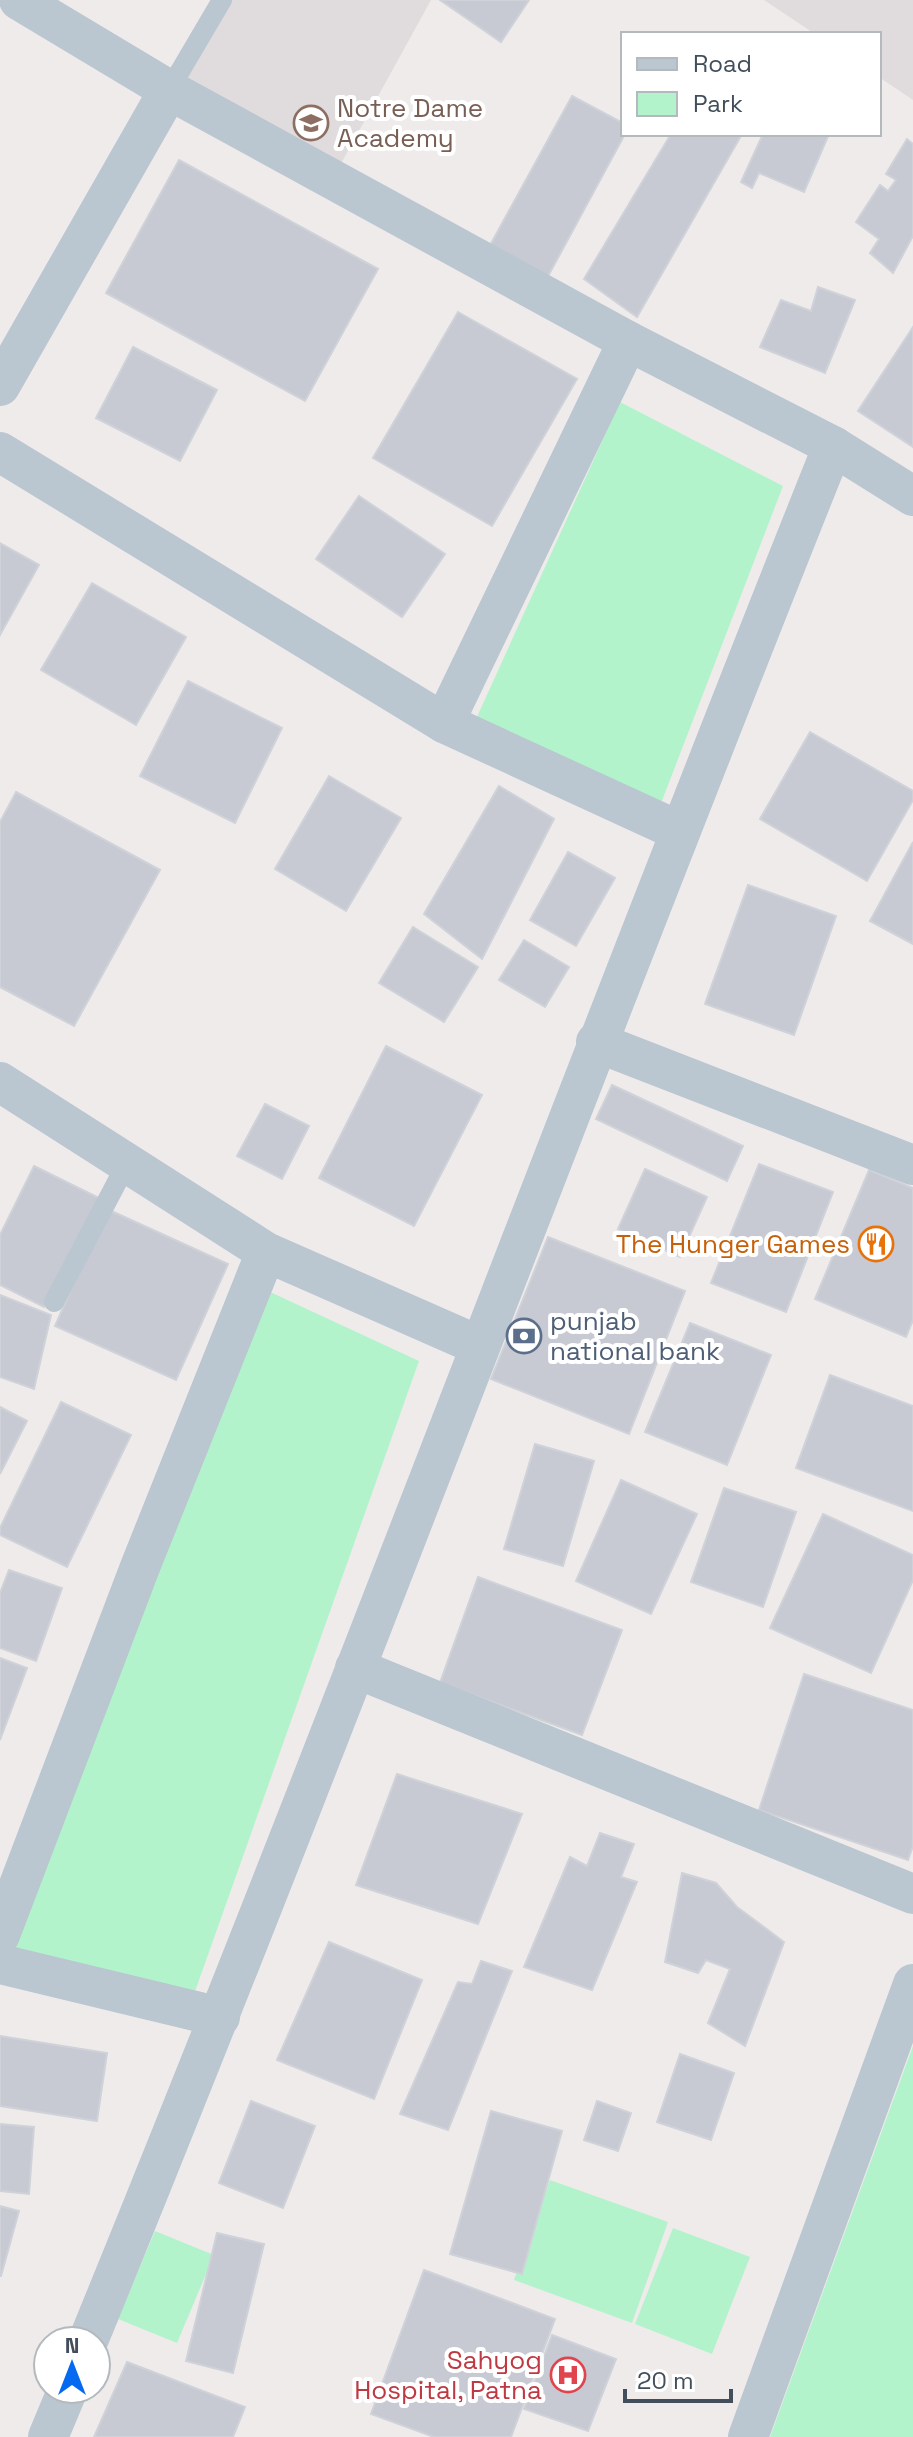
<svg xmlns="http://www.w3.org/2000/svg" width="913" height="2437" font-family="'Space Grotesk',sans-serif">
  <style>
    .education { fill: #e0dcdd }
    .green { fill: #b3f3cc }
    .building { fill: #c7cad3; stroke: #cfd2d8; stroke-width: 2 }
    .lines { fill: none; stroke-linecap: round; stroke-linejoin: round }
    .service { stroke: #bac6d0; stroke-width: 20 }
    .minor { stroke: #bac6d0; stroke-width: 40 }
    .labels { text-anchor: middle; stroke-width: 8; stroke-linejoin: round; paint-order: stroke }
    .education-label { font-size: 26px; fill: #785e54; stroke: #fff; text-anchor: start }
    .food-label { font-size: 26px; fill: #c56008; stroke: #fff; text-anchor: end }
    .service-label { font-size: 26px; fill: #4e5e75; stroke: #fff; text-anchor: start }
    .health-label { font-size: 26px; fill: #be3a42; stroke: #fff; text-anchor: end }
  </style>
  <rect width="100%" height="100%" fill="#efebeb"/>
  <g class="education">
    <polygon points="222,0 431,0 338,169 178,76"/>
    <polygon points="764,0 913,0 913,100 879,77 879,34 815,34"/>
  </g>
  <g class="green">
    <polygon points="620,402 783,486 660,806 476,719"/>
    <polygon points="268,1291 419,1361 193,1997 5,1953"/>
    <polygon points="913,2046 913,2437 770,2437"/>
    <polygon points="550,2180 668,2222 632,2323 514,2280"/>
    <polygon points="673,2228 750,2257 712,2354 635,2324"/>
    <polygon points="155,2231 214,2255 177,2343 118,2319"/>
  </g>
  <g class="building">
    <polygon points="440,0 529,0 501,42"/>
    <polygon points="572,96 623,123 623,134 625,134 546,280 488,249"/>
    <polygon points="671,134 742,134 637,317 584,279"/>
    <polygon points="763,134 829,134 804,192 759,173 752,188 741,182"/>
    <polygon points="907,139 913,144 913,236 893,273 870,253 879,239 856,222 880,185 888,191 896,180 886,174"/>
    <polygon points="179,160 378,269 305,401 106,293"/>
    <polygon points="818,287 855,300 825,373 760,347 781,300 811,311"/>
    <polygon points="458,312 577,379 492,526 373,458"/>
    <polygon points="913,327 913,447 858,411"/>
    <polygon points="133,347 217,390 180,461 96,418"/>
    <polygon points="359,496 445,554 402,617 316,559"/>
    <polygon points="0,543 39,565 0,635"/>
    <polygon points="92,583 186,637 136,725 41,670"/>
    <polygon points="188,681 282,728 235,823 140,776"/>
    <polygon points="810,732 913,791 913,800 867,881 760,819"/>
    <polygon points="329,776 401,818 346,911 275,869"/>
    <polygon points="499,786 554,819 482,959 424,914"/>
    <polygon points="16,792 160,870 74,1026 0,987 0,822"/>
    <polygon points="913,842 913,944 870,921"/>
    <polygon points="568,852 615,878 576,946 530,920"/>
    <polygon points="748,885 836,916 794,1035 705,1004"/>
    <polygon points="413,927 478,967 444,1022 379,983"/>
    <polygon points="524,940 569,967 545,1007 499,980"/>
    <polygon points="386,1046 482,1095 414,1226 319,1178"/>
    <polygon points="612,1085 743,1146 727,1181 596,1119"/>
    <polygon points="265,1104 309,1126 282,1179 237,1156"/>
    <polygon points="759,1164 833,1192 786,1312 711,1283"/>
    <polygon points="34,1166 99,1198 44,1307 0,1285 0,1235"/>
    <polygon points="645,1169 707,1197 680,1257 618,1229"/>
    <polygon points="869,1170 913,1188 913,1320 906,1337 815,1299"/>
    <polygon points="107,1209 228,1264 176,1380 55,1326"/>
    <polygon points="548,1237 685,1291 629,1434 491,1379"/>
    <polygon points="0,1295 51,1315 34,1389 0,1377"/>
    <polygon points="690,1323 771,1355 727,1465 645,1432"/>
    <polygon points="830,1375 913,1406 913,1511 796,1468"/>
    <polygon points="61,1402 131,1435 67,1567 0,1535 0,1528"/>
    <polygon points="0,1407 27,1421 0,1474"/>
    <polygon points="535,1444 594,1461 563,1566 504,1549"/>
    <polygon points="621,1480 697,1514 651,1614 576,1581"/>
    <polygon points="724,1488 796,1512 763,1607 691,1582"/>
    <polygon points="823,1514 913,1555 913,1580 871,1673 770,1628"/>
    <polygon points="9,1570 62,1588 36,1661 0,1648 0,1593"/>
    <polygon points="478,1577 622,1630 582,1735 440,1683"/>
    <polygon points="0,1658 27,1668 0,1740"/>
    <polygon points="804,1674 913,1710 913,1846 908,1860 759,1810"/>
    <polygon points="397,1774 522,1814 478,1924 356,1885"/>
    <polygon points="600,1833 634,1844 621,1877 637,1882 592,1990 524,1967 570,1857 587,1866"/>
    <polygon points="682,1873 716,1883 737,1907 784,1942 745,2046 708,2023 730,1969 706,1960 698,1973 665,1962"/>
    <polygon points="329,1942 422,1980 374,2099 277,2060"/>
    <polygon points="481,1961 512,1971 448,2130 400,2114 458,1982 472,1984"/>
    <polygon points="0,2036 107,2053 97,2121 0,2106"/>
    <polygon points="680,2054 734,2073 711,2140 657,2122"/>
    <polygon points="251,2101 315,2126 283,2208 219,2183"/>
    <polygon points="597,2101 631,2113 618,2151 584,2140"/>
    <polygon points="491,2111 562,2131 522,2274 450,2254"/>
    <polygon points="0,2124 34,2127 29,2194 0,2191"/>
    <polygon points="0,2206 19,2211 1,2276 0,2276"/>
    <polygon points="217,2233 264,2244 233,2373 186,2361"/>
    <polygon points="424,2270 555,2319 511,2437 434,2437 371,2414"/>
    <polygon points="552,2335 616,2359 588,2431 524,2409"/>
    <polygon points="127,2362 245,2407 233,2437 94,2437"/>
  </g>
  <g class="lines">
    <g class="service">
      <polyline points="169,90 222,0"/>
      <polyline points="54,1302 127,1163"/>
    </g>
    <g class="minor">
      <polyline points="19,0 169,90 628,341 833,446 913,496"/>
      <polyline points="0,386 169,90"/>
      <polyline points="0,452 444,723 679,831"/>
      <polyline points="444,723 628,341"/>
      <polyline points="596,1042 913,1165"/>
      <polyline points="0,1082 266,1252 480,1346"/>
      <polyline points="355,1668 913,1894"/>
      <polyline points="0,1935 140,1567 266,1252"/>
      <polyline points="0,1964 220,2017"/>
      <path d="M 88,2341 C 345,1713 580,1076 833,446"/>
      <polyline points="48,2437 68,2389"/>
      <polyline points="748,2437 913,1984"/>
    </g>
  </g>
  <defs>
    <g id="school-ring" transform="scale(1.8)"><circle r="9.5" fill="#fff" stroke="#8d6e63" stroke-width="1.5"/><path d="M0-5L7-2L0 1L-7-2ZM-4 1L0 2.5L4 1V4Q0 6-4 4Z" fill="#8d6e63"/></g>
    <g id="restaurant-ring" transform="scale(1.8)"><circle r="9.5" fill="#fff" stroke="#e8710a" stroke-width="1.5"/><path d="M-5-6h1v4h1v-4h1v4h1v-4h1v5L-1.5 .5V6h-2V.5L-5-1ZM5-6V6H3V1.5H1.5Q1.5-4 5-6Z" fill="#e8710a"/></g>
    <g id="bank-ring" transform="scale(1.8)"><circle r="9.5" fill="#fff" stroke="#5c6f8a" stroke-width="1.5"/><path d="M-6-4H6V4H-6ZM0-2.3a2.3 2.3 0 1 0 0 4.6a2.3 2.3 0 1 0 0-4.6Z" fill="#5c6f8a"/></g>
    <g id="hospital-ring" transform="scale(1.8)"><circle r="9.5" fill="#fff" stroke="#e0444e" stroke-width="1.5"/><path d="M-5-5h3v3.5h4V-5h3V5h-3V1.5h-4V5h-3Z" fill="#e0444e"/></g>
  </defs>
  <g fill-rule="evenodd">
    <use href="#school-ring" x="311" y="123"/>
    <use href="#restaurant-ring" x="876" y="1244"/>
    <use href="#bank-ring" x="524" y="1336"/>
    <use href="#hospital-ring" x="568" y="2375"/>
  </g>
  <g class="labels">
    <g class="education-label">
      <text x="337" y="117">Notre Dame<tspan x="337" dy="30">Academy</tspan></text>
    </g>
    <g class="food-label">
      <text x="850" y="1253">The Hunger Games</text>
    </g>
    <g class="service-label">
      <text x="550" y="1330">punjab<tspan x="550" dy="30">national bank</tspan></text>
    </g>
    <g class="health-label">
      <text x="542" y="2369">Sahyog<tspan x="542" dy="30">Hospital, Patna</tspan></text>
    </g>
  </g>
  <rect x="621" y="32" width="260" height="104" fill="#ffffff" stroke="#b3b9bd" stroke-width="2"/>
  <rect x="637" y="58" width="40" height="12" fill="#bac6d0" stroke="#b3b9bd" stroke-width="2"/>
  <text x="693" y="72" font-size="24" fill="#424f5b">Road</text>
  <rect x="637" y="92" width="40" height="24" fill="#b3f3cc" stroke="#b3b9bd" stroke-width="2"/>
  <text x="693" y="112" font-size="24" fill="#424f5b">Park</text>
  <g transform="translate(72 2365)"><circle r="38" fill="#ffffff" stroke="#b3b9bd" stroke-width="2"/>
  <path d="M0-6L14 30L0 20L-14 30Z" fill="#056aef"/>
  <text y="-12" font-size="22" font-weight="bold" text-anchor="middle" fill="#424f5b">N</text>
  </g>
  <path d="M625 2389v12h106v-12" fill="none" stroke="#424f5b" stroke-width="4"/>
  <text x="637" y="2389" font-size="24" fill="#424f5b" stroke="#ffffff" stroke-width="6" paint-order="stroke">20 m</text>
</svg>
